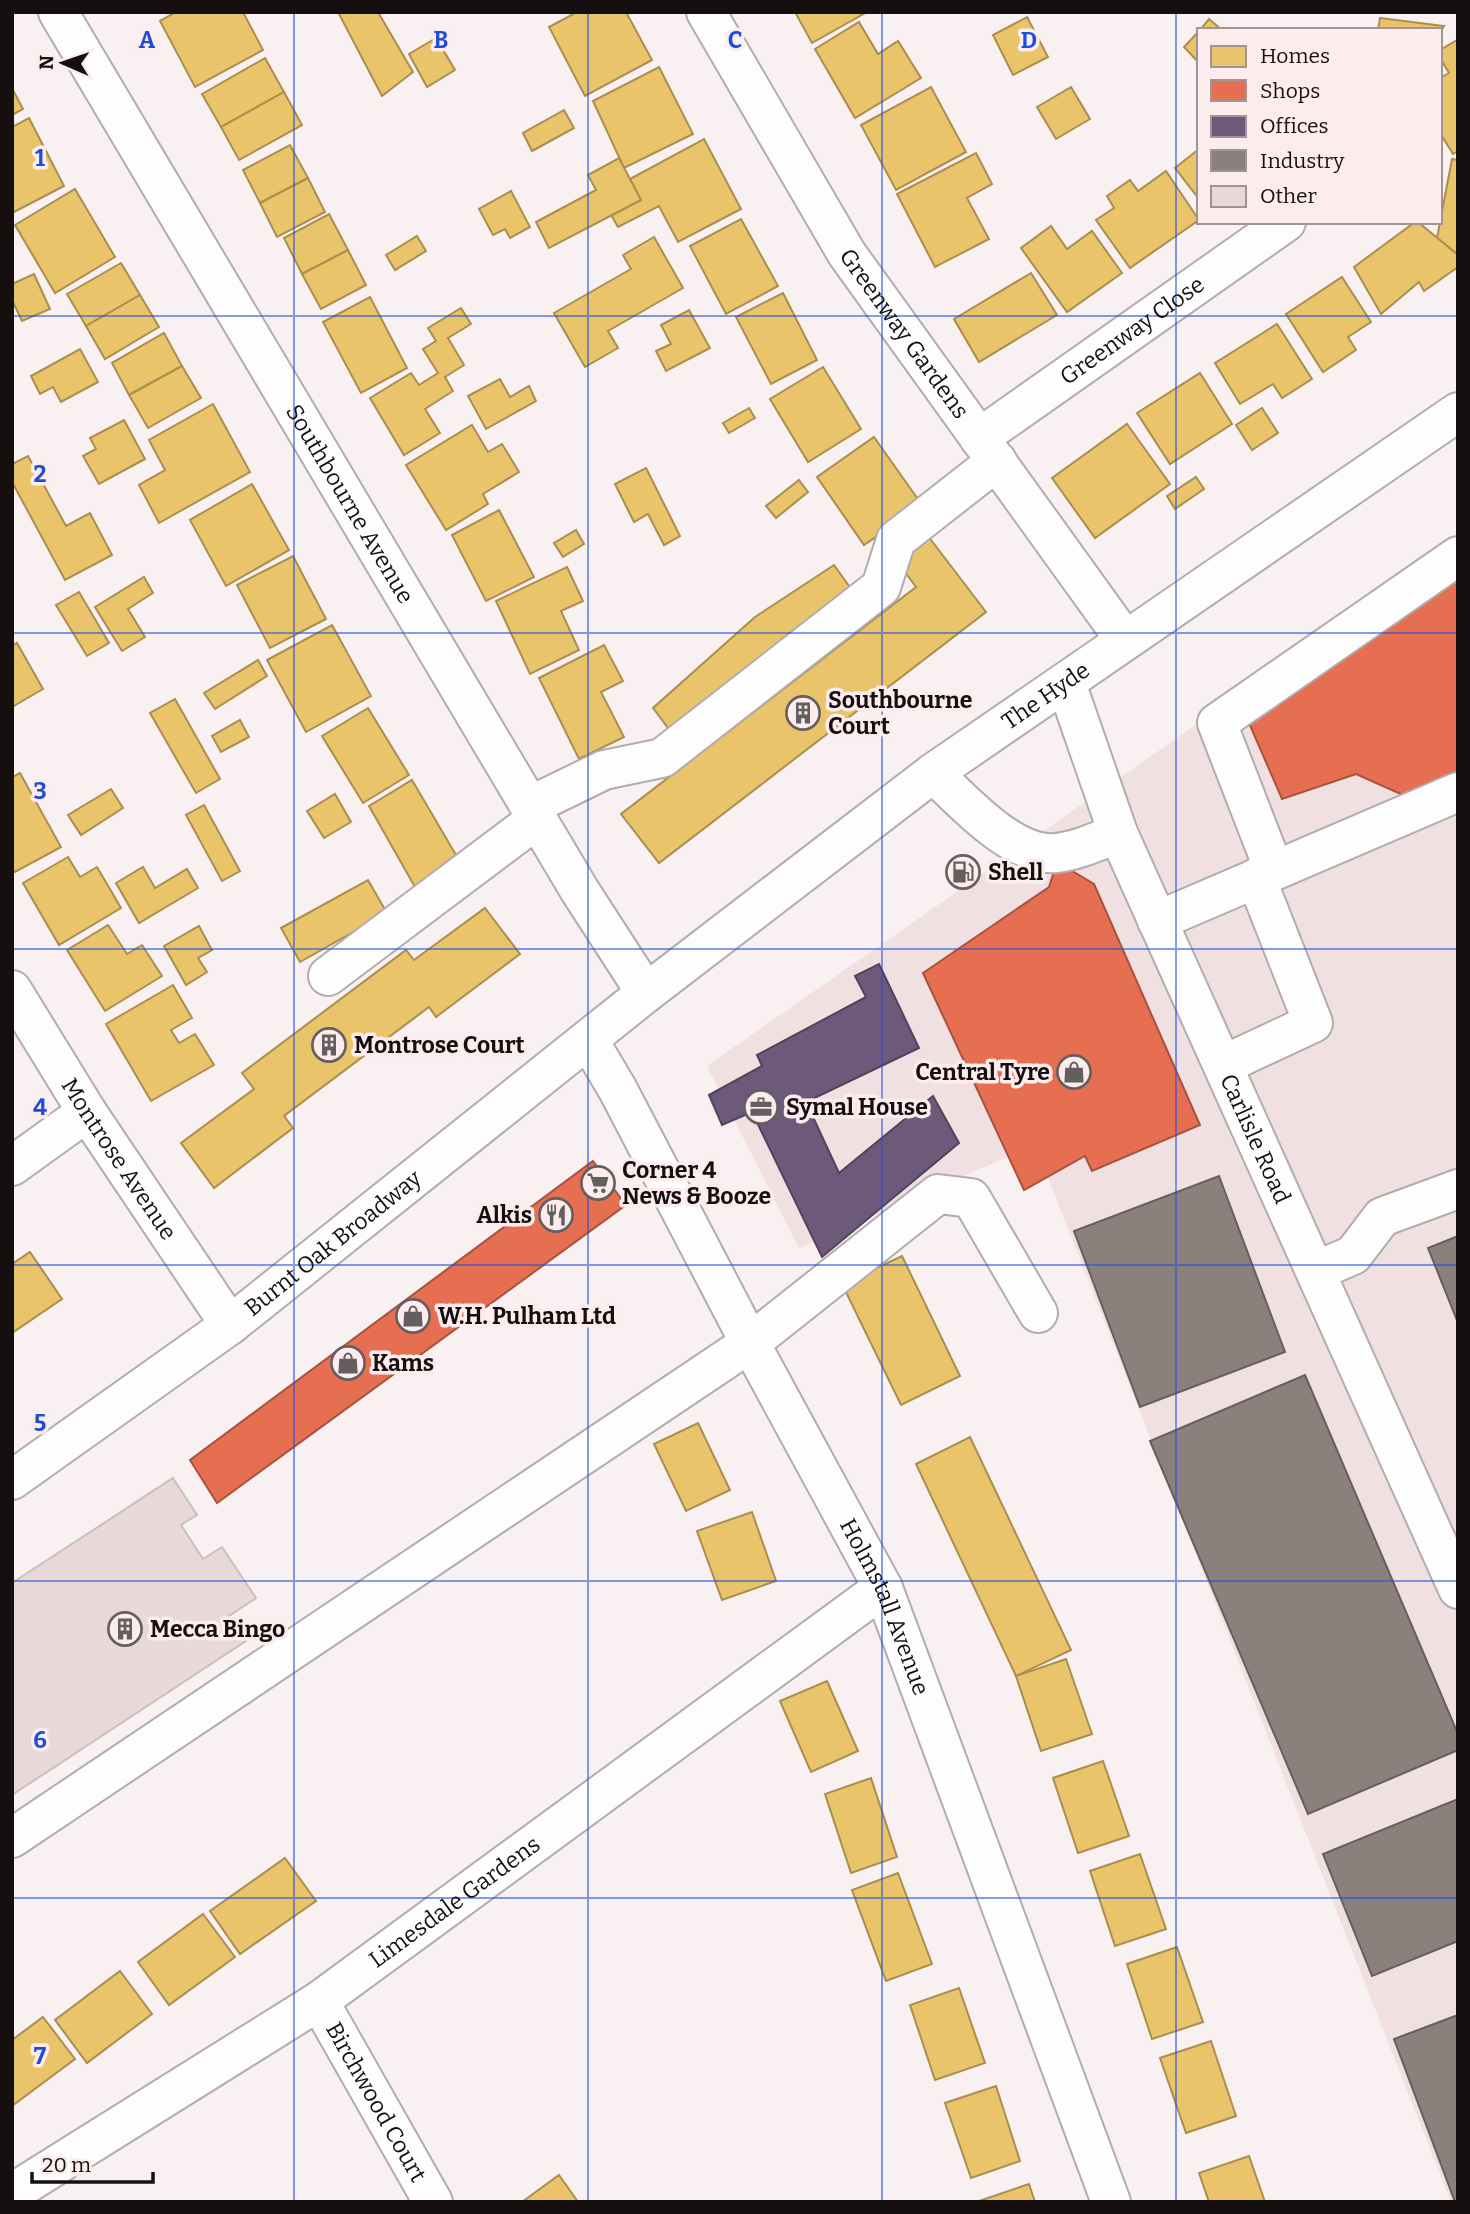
<svg xmlns="http://www.w3.org/2000/svg" width="1470" height="2214" font-family="Bitter,serif">
  <style>
    .built { fill: #f1e0e2 }
    .homes { fill: #e9c46a; stroke: #aa8e4f; stroke-width: 2 }
    .shops { fill: #e76f51; stroke: #a8523e; stroke-width: 2 }
    .offices { fill: #6d597a; stroke: #53435a; stroke-width: 2 }
    .industry { fill: #8a817c; stroke: #675f5c; stroke-width: 2 }
    .building { fill: #e8d8d7; stroke: #c8c0c0; stroke-width: 2 }
    .lines { fill: none; stroke-linecap: round; stroke-linejoin: round }
    .minor-casing { stroke: #b3acad; stroke-width: 42 }
    .major-casing { stroke: #b3acad; stroke-width: 42 }
    .minor { stroke: #fefdfd; stroke-width: 38 }
    .major { stroke: #fefdfd; stroke-width: 38 }
    .grid { fill: none; stroke: #1d4ed8; stroke-width: 2; stroke-opacity: 0.55 }
    .labels { text-anchor: middle; stroke-width: 7; stroke-linejoin: round; paint-order: stroke }
    .street-label { font-size: 23px; fill: #160f10; stroke: #fdecee }
    .poi-label { font-size: 23px; font-weight: bold; fill: #160f10; stroke: #fdecee; text-anchor: start }
    .grid-label { font-size: 23px; text-anchor: middle; font-weight: bold; fill: #1d4ed8; stroke: #fdecee; stroke-width: 7; stroke-linejoin: round; paint-order: stroke }
  </style>
  <rect width="100%" height="100%" fill="#f9f0f1"/>
  <polygon class="built" points="1458,539 1458,2202 1451,2202 1035,1145 799,1248 707,1066 1253,685"/>
  <g class="homes">
    <polygon points="176,12 243,12 263,50 195,87 160,21"/>
    <polygon points="338,12 378,12 413,72 382,96"/>
    <polygon points="577,12 626,12 652,60 585,96 549,27"/>
    <polygon points="795,12 867,12 812,43"/>
    <polygon points="1027,17 1048,57 1013,75 993,35"/>
    <polygon points="1380,18 1444,26 1440,33 1440,30 1378,30"/>
    <polygon points="1209,19 1222,30 1200,30"/>
    <polygon points="859,22 878,54 898,41 921,78 855,118 815,49"/>
    <polygon points="1199,31 1199,63 1184,47"/>
    <polygon points="436,38 455,70 427,87 409,54"/>
    <polygon points="1457,40 1458,151 1453,154 1440,133 1440,78 1449,73 1440,58 1440,50"/>
    <polygon points="265,58 284,92 221,127 202,94"/>
    <polygon points="659,67 693,134 624,168 593,101"/>
    <polygon points="931,87 966,152 896,190 861,125"/>
    <polygon points="1071,87 1090,119 1056,139 1037,107"/>
    <polygon points="12,88 23,109 12,115"/>
    <polygon points="284,92 302,125 239,160 221,127"/>
    <polygon points="564,110 574,128 532,151 523,133"/>
    <polygon points="29,118 64,186 12,213 12,127"/>
    <polygon points="704,139 741,209 678,242 659,206 618,227 611,215 641,200 630,179"/>
    <polygon points="290,145 308,178 260,203 243,170"/>
    <polygon points="1199,149 1199,199 1175,168"/>
    <polygon points="976,153 992,184 967,198 989,239 935,267 897,194"/>
    <polygon points="619,158 641,200 549,248 536,222 596,190 588,175"/>
    <polygon points="1452,159 1458,160 1458,255 1437,238"/>
    <polygon points="1166,171 1199,220 1130,268 1096,220 1114,208 1107,196 1130,180 1138,191"/>
    <polygon points="308,178 325,212 277,237 260,203"/>
    <polygon points="75,189 115,257 55,293 15,225"/>
    <polygon points="511,191 530,227 510,238 505,229 493,235 479,209"/>
    <polygon points="329,214 348,250 302,274 284,238"/>
    <polygon points="741,219 778,286 726,314 690,246"/>
    <polygon points="1415,222 1418,222 1458,255 1458,267 1424,291 1419,282 1381,314 1354,267"/>
    <polygon points="1051,226 1067,249 1092,231 1122,273 1067,312 1021,248"/>
    <polygon points="417,236 426,251 395,270 386,255"/>
    <polygon points="654,237 683,288 608,331 618,348 585,367 554,313 631,269 623,255"/>
    <polygon points="348,250 366,285 321,309 302,274"/>
    <polygon points="121,263 140,295 86,326 67,294"/>
    <polygon points="1031,273 1057,315 979,362 954,319"/>
    <polygon points="34,274 50,309 22,321 12,300 12,284"/>
    <polygon points="1342,277 1371,322 1348,337 1356,350 1323,372 1286,314"/>
    <polygon points="783,293 817,360 771,384 736,317"/>
    <polygon points="140,295 159,327 105,359 86,326"/>
    <polygon points="370,297 407,368 361,393 323,322"/>
    <polygon points="461,308 471,324 448,338 464,365 445,377 453,391 425,409 440,433 404,455 370,398 411,373 419,385 438,373 423,349 436,341 428,328"/>
    <polygon points="689,310 710,348 666,371 656,351 671,344 661,325"/>
    <polygon points="1277,324 1312,379 1282,398 1273,384 1240,404 1215,363"/>
    <polygon points="164,333 182,366 129,395 112,363"/>
    <polygon points="80,349 98,382 61,402 53,387 40,394 31,376"/>
    <polygon points="182,366 201,398 148,428 129,395"/>
    <polygon points="823,367 861,429 808,462 770,399"/>
    <polygon points="1200,373 1232,424 1170,464 1137,413"/>
    <polygon points="500,379 510,397 529,386 536,401 486,429 468,396"/>
    <polygon points="213,404 250,472 159,523 139,485 165,470 149,440"/>
    <polygon points="749,408 755,418 729,433 723,423"/>
    <polygon points="1262,408 1278,433 1252,450 1236,425"/>
    <polygon points="124,420 145,459 99,484 83,456 96,449 90,438"/>
    <polygon points="1127,424 1170,484 1095,538 1052,478"/>
    <polygon points="472,425 488,452 502,444 519,472 483,494 488,504 446,530 406,465"/>
    <polygon points="874,437 922,505 864,545 817,477"/>
    <polygon points="28,456 66,526 90,513 112,555 65,580 12,482 12,464"/>
    <polygon points="646,468 680,536 664,545 648,514 634,522 615,484"/>
    <polygon points="1196,477 1204,489 1175,509 1167,496"/>
    <polygon points="799,480 808,492 776,518 766,506"/>
    <polygon points="252,484 289,550 226,586 190,520"/>
    <polygon points="499,510 534,577 486,601 452,535"/>
    <polygon points="576,530 584,544 563,557 554,543"/>
    <polygon points="928,536 986,612 659,863 621,814 916,587 896,560"/>
    <polygon points="293,556 326,619 270,648 237,585"/>
    <polygon points="834,565 854,593 671,732 653,708 755,617"/>
    <polygon points="567,567 583,601 561,611 579,650 530,674 496,601"/>
    <polygon points="144,577 153,593 128,609 145,637 122,651 95,607"/>
    <polygon points="79,592 109,643 87,656 56,605"/>
    <polygon points="332,625 371,696 306,732 267,660"/>
    <polygon points="17,643 43,689 12,707 12,646"/>
    <polygon points="604,645 623,681 601,692 624,737 579,759 539,678"/>
    <polygon points="258,660 267,676 215,709 204,693"/>
    <polygon points="175,699 220,779 196,793 150,713"/>
    <polygon points="368,708 409,775 363,803 322,736"/>
    <polygon points="240,720 249,737 221,752 212,736"/>
    <polygon points="20,773 61,847 15,872 12,868 12,777"/>
    <polygon points="412,780 456,855 415,887 369,806"/>
    <polygon points="111,789 123,808 81,835 68,815"/>
    <polygon points="335,794 351,822 324,838 307,811"/>
    <polygon points="204,805 240,871 222,881 186,815"/>
    <polygon points="68,857 80,877 97,867 121,908 59,945 23,883"/>
    <polygon points="143,867 155,888 187,869 198,888 139,923 116,883"/>
    <polygon points="368,880 387,913 300,962 281,928"/>
    <polygon points="485,908 520,954 436,1017 429,1007 284,1116 293,1128 214,1188 181,1143 254,1089 242,1073 406,950 414,960"/>
    <polygon points="108,925 127,954 142,945 162,976 105,1011 67,950"/>
    <polygon points="199,926 212,950 198,958 207,972 186,985 164,946"/>
    <polygon points="173,985 192,1018 171,1030 179,1043 195,1034 214,1065 151,1101 106,1024"/>
    <polygon points="30,1252 62,1299 12,1333 12,1264"/>
    <polygon points="902,1256 960,1376 901,1405 842,1284"/>
    <polygon points="698,1423 730,1490 686,1511 654,1444"/>
    <polygon points="970,1437 1071,1650 1016,1676 916,1464"/>
    <polygon points="752,1512 776,1581 722,1600 697,1531"/>
    <polygon points="1066,1659 1092,1734 1041,1751 1016,1676"/>
    <polygon points="827,1681 858,1751 811,1772 780,1701"/>
    <polygon points="1103,1761 1129,1836 1078,1853 1053,1778"/>
    <polygon points="871,1778 897,1857 851,1873 825,1794"/>
    <polygon points="1140,1854 1166,1929 1115,1946 1090,1871"/>
    <polygon points="285,1858 316,1901 240,1954 210,1911"/>
    <polygon points="898,1873 932,1964 886,1981 852,1890"/>
    <polygon points="203,1914 235,1957 169,2005 138,1962"/>
    <polygon points="1177,1947 1203,2022 1152,2039 1127,1964"/>
    <polygon points="120,1971 152,2014 87,2063 55,2020"/>
    <polygon points="959,1988 985,2063 935,2080 910,2005"/>
    <polygon points="43,2017 75,2059 12,2106 12,2040"/>
    <polygon points="1211,2041 1236,2116 1186,2133 1160,2058"/>
    <polygon points="996,2086 1020,2161 971,2178 945,2103"/>
    <polygon points="1249,2156 1265,2202 1209,2202 1199,2173"/>
    <polygon points="559,2175 578,2202 522,2202"/>
    <polygon points="1029,2184 1035,2202 979,2202 979,2201"/>
  </g>
  <g class="shops">
    <polygon points="1458,574 1458,774 1405,796 1356,774 1282,799 1246,716"/>
    <polygon points="1057,862 1094,884 1200,1125 1092,1171 1085,1156 1024,1190 923,973 1049,887"/>
    <polygon points="593,1161 626,1205 217,1503 190,1460"/>
  </g>
  <polygon class="offices" points="879,964 919,1048 806,1102 839,1173 933,1096 959,1143 822,1257 752,1112 722,1125 709,1095 762,1066 757,1055 866,997 855,976"/>
  <g class="industry">
    <polygon points="1219,1176 1285,1352 1140,1407 1074,1231"/>
    <polygon points="1458,1236 1458,1323 1428,1248"/>
    <polygon points="1305,1375 1458,1734 1458,1750 1308,1814 1150,1441"/>
    <polygon points="1458,1799 1458,1941 1372,1976 1323,1854"/>
    <polygon points="1458,2015 1458,2202 1455,2202 1394,2039"/>
  </g>
  <polygon class="building" points="173,1478 197,1515 181,1525 203,1559 222,1547 256,1598 229,1616 246,1641 12,1795 12,1583"/>
  <g class="lines">
    <g class="minor-casing">
      <g id="minor">
        <path id="s1" d="M 58,12 L 580,891 L 646,993"/>
        <path id="s2" d="M 706,12 L 847,254 L 1125,640"/>
        <path id="s3" d="M 979,438 L 1286,222"/>
        <path id="s4" d="M 1066,683 L 1118,833 L 1458,1589"/>
        <path d="M 933,773 C 963,801 1012,857 1056,853 C 1077,851 1098,841 1118,833"/>
        <polyline points="530,806 604,770 662,758 881,587 896,540 997,461"/>
        <polyline points="1274,870 1217,723 1458,556"/>
        <polyline points="1157,921 1458,792"/>
        <polyline points="328,976 537,819"/>
        <path id="s5" d="M 12,990 L 87,1112 L 230,1325"/>
        <path id="s6" d="M 589,1041 L 618,1090 L 750,1343 L 883,1588 L 1111,2202"/>
        <polyline points="1223,1065 1313,1023 1256,878"/>
        <polyline points="12,1166 87,1112"/>
        <polyline points="1316,1271 1353,1255 1382,1217 1458,1189"/>
        <polyline points="12,1838 750,1343 938,1194 971,1198 1038,1313"/>
        <path id="s7" d="M 319,2001 L 433,2202"/>
        <path id="s8" d="M 12,2193 L 319,2001 L 883,1588"/>
      </g>
    </g>
    <g class="major-casing">
      <g id="major">
        <path id="s9" d="M 12,1480 L 230,1325 L 646,993 L 933,773 L 1458,412"/>
      </g>
    </g>
    <use href="#minor" class="minor"/>
    <use href="#major" class="major"/>
  </g>
  <path class="grid" d="M 294,12 L 294,2202M 588,12 L 588,2202M 882,12 L 882,2202M 1176,12 L 1176,2202M 12,316 L 1458,316M 12,633 L 1458,633M 12,949 L 1458,949M 12,1265 L 1458,1265M 12,1581 L 1458,1581M 12,1898 L 1458,1898"/>
  <defs>
    <g id="building-ring" transform="scale(1.75)"><circle r="9.5" fill="#fdecee" stroke="#655e5f" stroke-width="1.5"/><path d="M-4-6H4V6H1V3H-1V6H-4ZM-2.5-4.3h1.7v1.8h-1.7ZM.8-4.3h1.7v1.8H.8ZM-2.5-1h1.7V.8h-1.7ZM.8-1h1.7V.8H.8Z" fill="#655e5f"/></g>
    <g id="fuel-ring" transform="scale(1.75)"><circle r="9.5" fill="#fdecee" stroke="#655e5f" stroke-width="1.5"/><path d="M-5.5-6h7V0h2V4h1.3V-2.5L3-4.5l.8-.8L6-3V5H2.5V1h-1V6h-7ZM-4.2-4.7v3.2H.2V-4.7Z" fill="#655e5f"/></g>
    <g id="shop-ring" transform="scale(1.75)"><circle r="9.5" fill="#fdecee" stroke="#655e5f" stroke-width="1.5"/><path d="M-5-2.5h2.3a2.7 3.5 0 0 1 5.4 0H5L5.5 6h-11ZM-1.5-2.5h3a1.5 2.3 0 0 0-3 0Z" fill="#655e5f"/></g>
    <g id="office-ring" transform="scale(1.75)"><circle r="9.5" fill="#fdecee" stroke="#655e5f" stroke-width="1.5"/><path d="M-6-3h4V-5.5h4V-3h4V5H-6ZM-1-4.5V-3h2v-1.5ZM-6 0V1H6V0Z" fill="#655e5f"/></g>
    <g id="supermarket-ring" transform="scale(1.75)"><circle r="9.5" fill="#fdecee" stroke="#655e5f" stroke-width="1.5"/><path d="M-6-5.5h2.5l.6 2H6L4.5 2H-2.5L-4.4-4H-6ZM-1.5 3.2a1.3 1.3 0 1 0 .1 0ZM3 3.2a1.3 1.3 0 1 0 .1 0Z" fill="#655e5f"/></g>
    <g id="restaurant-ring" transform="scale(1.75)"><circle r="9.5" fill="#fdecee" stroke="#655e5f" stroke-width="1.5"/><path d="M-5-6h1v4h1v-4h1v4h1v-4h1v5L-1.5 .5V6h-2V.5L-5-1ZM5-6V6H3V1.5H1.5Q1.5-4 5-6Z" fill="#655e5f"/></g>
  </defs>
  <g fill-rule="evenodd">
    <use href="#building-ring" x="803" y="713"/>
    <use href="#fuel-ring" x="963" y="872"/>
    <use href="#building-ring" x="329" y="1045"/>
    <use href="#shop-ring" x="1074" y="1072"/>
    <use href="#office-ring" x="761" y="1107"/>
    <use href="#supermarket-ring" x="598" y="1183"/>
    <use href="#restaurant-ring" x="556" y="1215"/>
    <use href="#shop-ring" x="413" y="1316"/>
    <use href="#shop-ring" x="348" y="1363"/>
    <use href="#building-ring" x="125" y="1629"/>
  </g>
  <g class="labels">
    <g class="street-label">
      <text dy="8" stroke="none"><textPath href="#s3" startOffset="187">Greenway Close</textPath></text>
      <text dy="8" stroke="none"><textPath href="#s2" startOffset="378">Greenway Gardens</textPath></text>
      <text dy="8" stroke="none"><textPath href="#s1" startOffset="572">Southbourne Avenue</textPath></text>
      <text dy="8" stroke="none"><textPath href="#s9" startOffset="1298">The Hyde</textPath></text>
      <text dy="8" stroke="none"><textPath href="#s4" startOffset="494">Carlisle Road</textPath></text>
      <text dy="8" stroke="none"><textPath href="#s5" startOffset="200">Montrose Avenue</textPath></text>
      <text dy="8" stroke="none"><textPath href="#s9" startOffset="399">Burnt Oak Broadway</textPath></text>
      <text dy="8" stroke="none"><textPath href="#s6" startOffset="639">Holmstall Avenue</textPath></text>
      <text dy="8" stroke="none"><textPath href="#s8" startOffset="530">Limesdale Gardens</textPath></text>
      <text dy="8" stroke="none"><textPath href="#s7" startOffset="116">Birchwood Court</textPath></text>
    </g>
    <g class="poi-label">
      <text x="828" y="708">Southbourne<tspan x="828" dy="26">Court</tspan></text>
      <text x="988" y="880">Shell</text>
      <text x="354" y="1053">Montrose Court</text>
      <text x="1050" y="1080" text-anchor="end">Central Tyre</text>
      <text x="786" y="1115">Symal House</text>
      <text x="622" y="1178">Corner 4<tspan x="622" dy="26">News &amp; Booze</tspan></text>
      <text x="532" y="1223" text-anchor="end">Alkis</text>
      <text x="438" y="1324">W.H. Pulham Ltd</text>
      <text x="372" y="1371">Kams</text>
      <text x="150" y="1637">Mecca Bingo</text>
    </g>
  </g>
  <g class="grid-label">
    <text x="147" y="48">A</text>
    <text x="441" y="48">B</text>
    <text x="735" y="48">C</text>
    <text x="1029" y="48">D</text>
    <text x="40" y="166">1</text>
    <text x="40" y="482">2</text>
    <text x="40" y="799">3</text>
    <text x="40" y="1115">4</text>
    <text x="40" y="1431">5</text>
    <text x="40" y="1748">6</text>
    <text x="40" y="2064">7</text>
  </g>
  <rect width="1470" height="2214" fill="none" stroke="#160f10" stroke-width="28"/>
  <rect x="1197" y="28" width="245" height="196" fill="#fdecee" stroke="#a19495" stroke-width="2"/>
  <rect x="1211" y="46" width="35" height="21" fill="#e9c46a" stroke="#a19495" stroke-width="2"/>
  <text x="1260" y="63" font-size="21" fill="#160f10">Homes</text>
  <rect x="1211" y="80" width="35" height="21" fill="#e76f51" stroke="#a19495" stroke-width="2"/>
  <text x="1260" y="98" font-size="21" fill="#160f10">Shops</text>
  <rect x="1211" y="116" width="35" height="21" fill="#6d597a" stroke="#a19495" stroke-width="2"/>
  <text x="1260" y="133" font-size="21" fill="#160f10">Offices</text>
  <rect x="1211" y="150" width="35" height="21" fill="#8a817c" stroke="#a19495" stroke-width="2"/>
  <text x="1260" y="168" font-size="21" fill="#160f10">Industry</text>
  <rect x="1211" y="186" width="35" height="21" fill="#e8d8d7" stroke="#a19495" stroke-width="2"/>
  <text x="1260" y="203" font-size="21" fill="#160f10">Other</text>
  <g transform="translate(63 63) rotate(272)" stroke="#fdecee" stroke-width="5" paint-order="stroke">
  <path d="M0-5L12 26L0 18L-12 26Z" fill="#160f10"/>
  <text y="-10" font-size="19" font-weight="bold" text-anchor="middle" fill="#160f10">N</text>
  </g>
  <path d="M32 2172v10h121v-10" fill="none" stroke="#160f10" stroke-width="3.5"/>
  <text x="42" y="2172" font-size="21" fill="#160f10" stroke="#fdecee" stroke-width="5" paint-order="stroke">20 m</text>
</svg>
